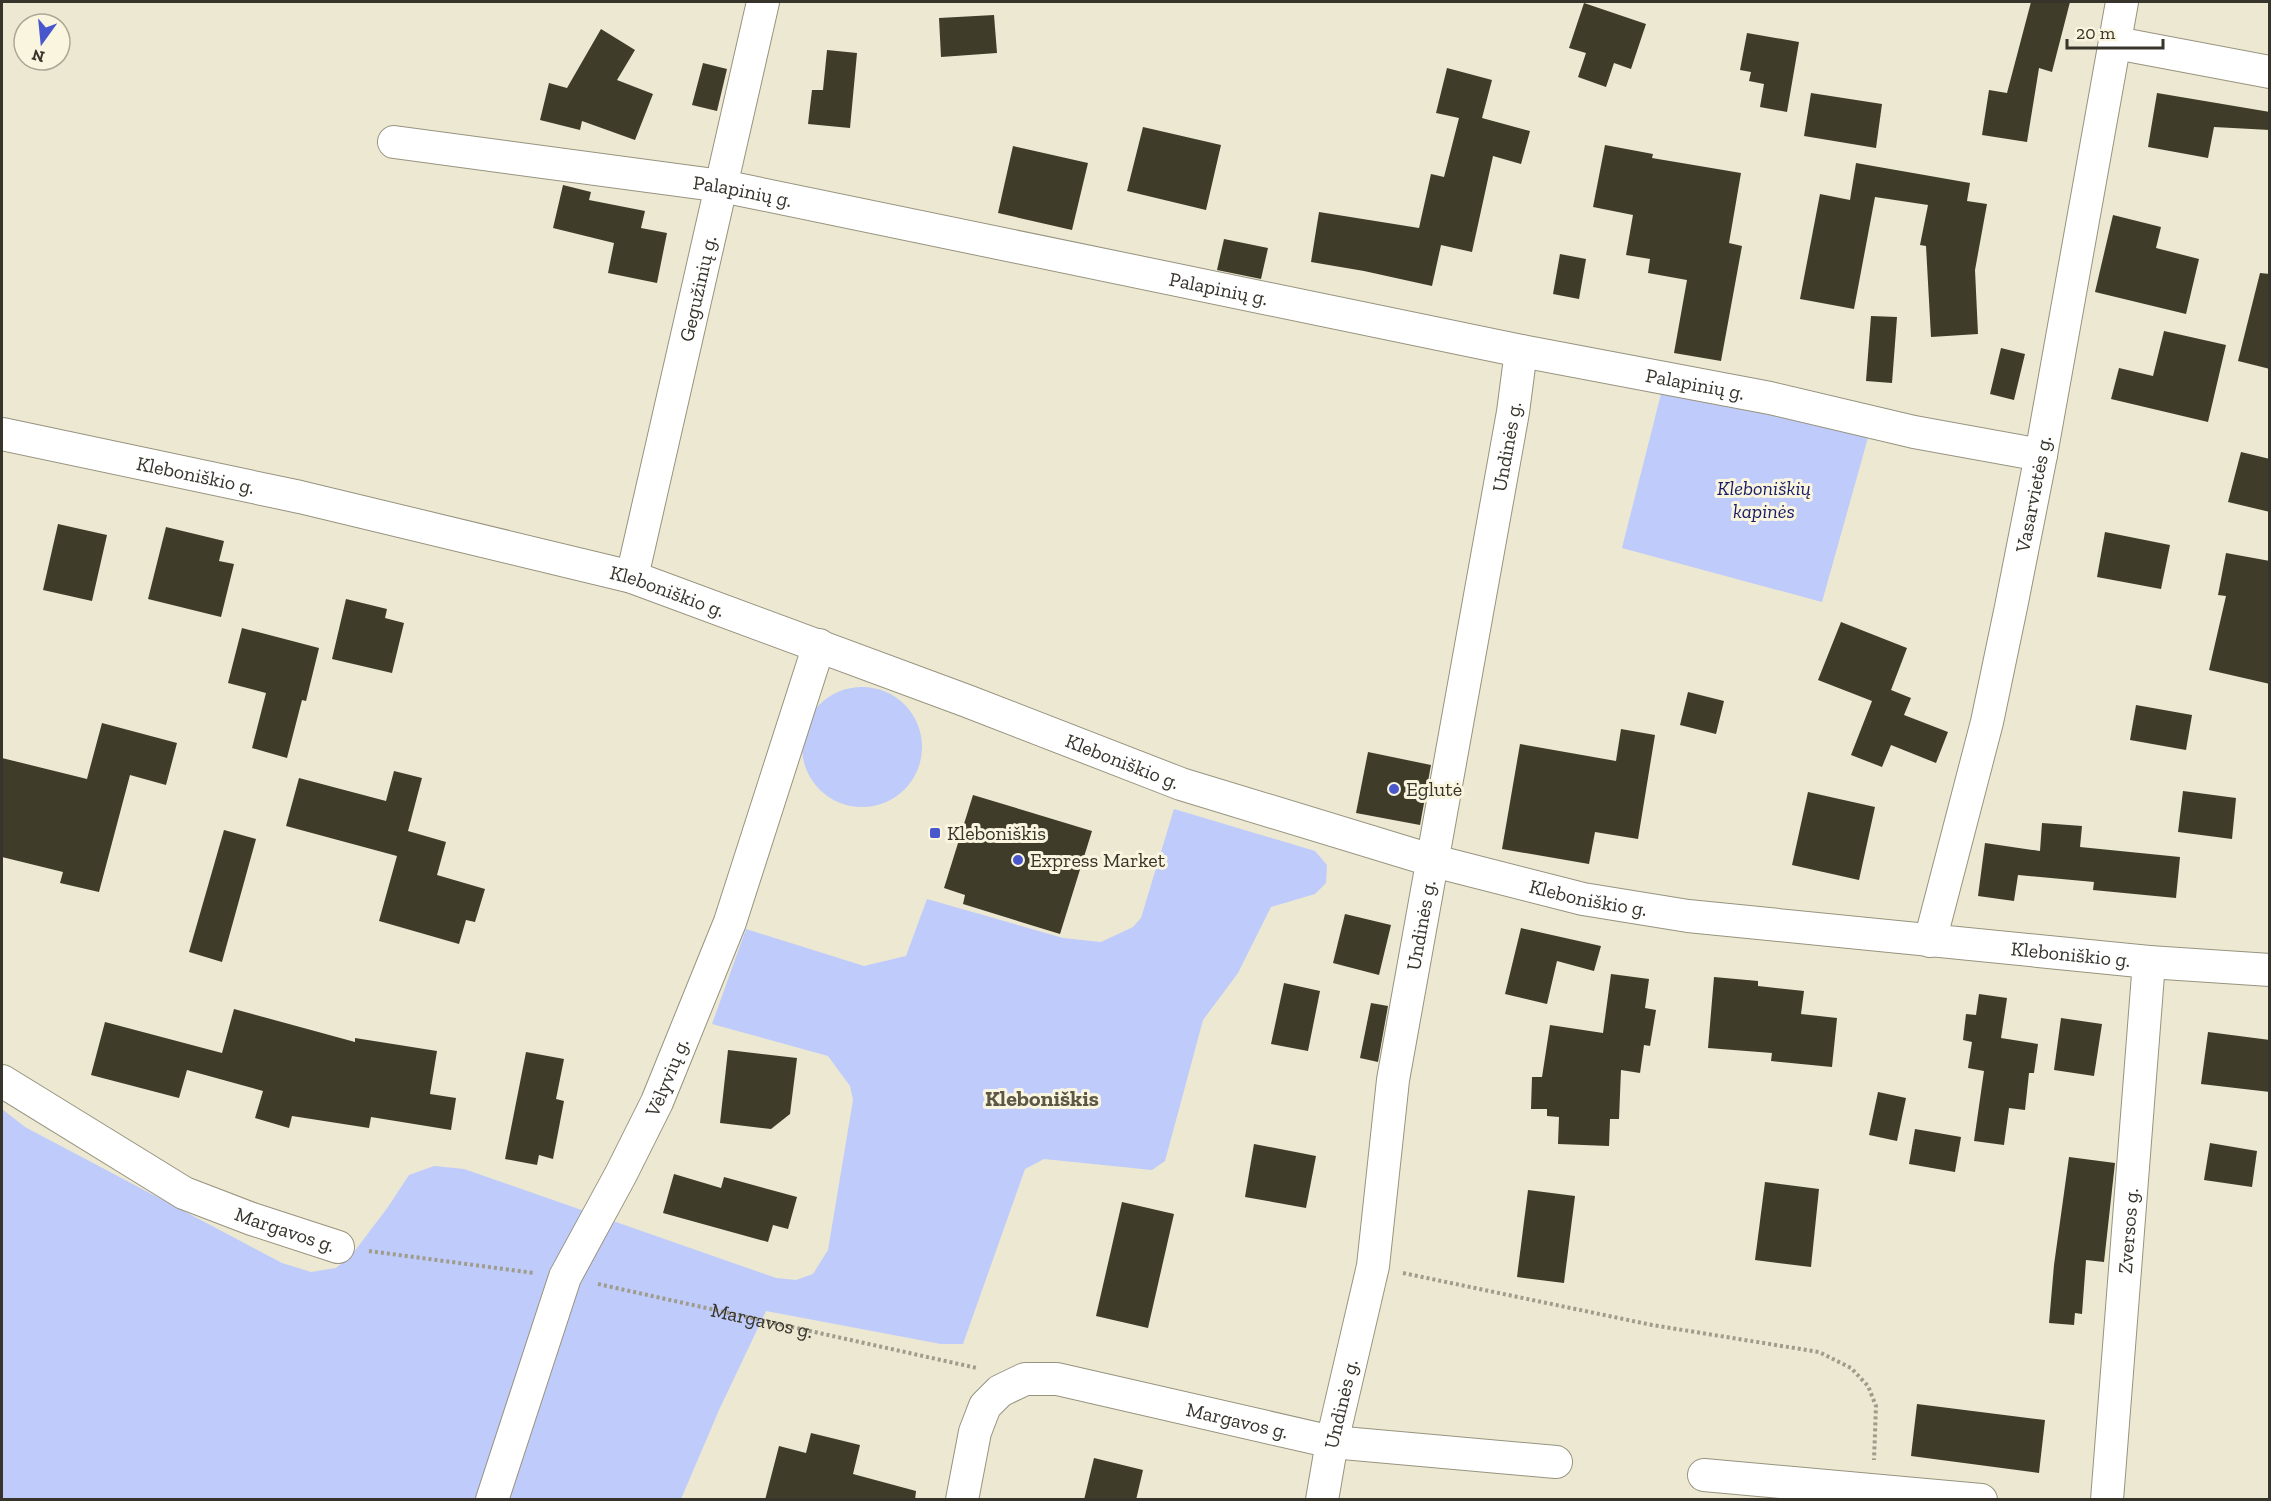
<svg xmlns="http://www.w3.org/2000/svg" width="2271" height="1501" font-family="'Zilla Slab',serif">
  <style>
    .green { fill: #becbfb }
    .building { fill: #403c2a }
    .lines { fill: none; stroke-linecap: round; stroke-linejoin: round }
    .minor-casing { stroke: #97937e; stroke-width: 34 }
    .path { stroke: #9f9c8b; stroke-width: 4; stroke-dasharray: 3 3; stroke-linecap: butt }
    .minor { stroke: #fff; stroke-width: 32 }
    .poi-dot { fill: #4957cc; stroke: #faf5df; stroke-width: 2 }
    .labels { text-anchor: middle; stroke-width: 6; stroke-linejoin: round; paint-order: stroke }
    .street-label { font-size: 20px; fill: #36342b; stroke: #faf5df }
    .park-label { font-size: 20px; font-style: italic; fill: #191c66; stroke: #faf5df }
    .poi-label { font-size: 20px; fill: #36342b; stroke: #faf5df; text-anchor: start }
    .quarter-label { font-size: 22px; font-weight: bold; fill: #5b5744; stroke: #faf5df }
  </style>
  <rect width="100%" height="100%" fill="#ece8d2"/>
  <g class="green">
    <polygon points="1661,394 1869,434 1822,602 1622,548"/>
    <circle cx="862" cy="747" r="60"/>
    <polygon points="1174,809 1315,851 1327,865 1326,883 1315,894 1271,907 1238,973 1203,1020 1165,1161 1152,1170 1044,1159 1025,1169 963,1344 941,1344 766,1311 719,1410 681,1499 2,1499 2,1109 25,1127 282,1263 311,1272 336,1268 351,1256 388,1207 409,1175 434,1166 464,1169 776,1278 796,1280 813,1274 828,1250 853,1100 850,1086 828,1056 712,1024 746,929 864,966 906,956 927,899 1063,938 1101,942 1133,927 1141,918"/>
  </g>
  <g class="building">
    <polygon points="2031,2 2070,2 2052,72 2039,68 2027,142 1982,135 1989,90 2007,93"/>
    <polygon points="1584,3 1646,24 1631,69 1614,63 1606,87 1578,77 1586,53 1569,48"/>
    <polygon points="994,15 997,53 941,57 939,18"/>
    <polygon points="601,29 635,50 617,80 653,94 635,140 582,121 580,130 540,120 549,83 567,88"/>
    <polygon points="1747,33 1799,42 1787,112 1760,107 1764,84 1749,81 1751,72 1740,70"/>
    <polygon points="827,50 857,53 850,128 808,124 812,90 823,90"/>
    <polygon points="703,63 727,69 717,111 692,105"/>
    <polygon points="1447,68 1492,80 1482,118 1530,131 1521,164 1493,156 1472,252 1441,245 1432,286 1364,271 1311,262 1319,212 1419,228 1431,174 1444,177 1459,118 1436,113"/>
    <polygon points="1811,93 1882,104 1876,148 1804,136"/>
    <polygon points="2157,93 2270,112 2270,130 2214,127 2208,158 2148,147"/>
    <polygon points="1143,127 1221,145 1206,210 1127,191"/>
    <polygon points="1605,145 1653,154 1652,158 1741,173 1729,243 1742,246 1721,361 1674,353 1687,280 1648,273 1650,259 1626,255 1633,215 1593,207"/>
    <polygon points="1013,146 1088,163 1072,230 998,213"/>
    <polygon points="1856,163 1970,183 1967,201 1987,204 1975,270 1978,334 1931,337 1926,246 1920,245 1928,205 1875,197 1854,309 1800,299 1820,194 1850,200"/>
    <polygon points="563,185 591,192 589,200 645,211 641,228 667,233 657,283 608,273 614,243 553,228"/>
    <polygon points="2113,215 2161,227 2156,248 2199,259 2186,314 2095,292"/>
    <polygon points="1224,239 1268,248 1261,279 1217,270"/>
    <polygon points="1560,254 1586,259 1579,299 1553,294"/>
    <polygon points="2260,273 2270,274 2270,369 2238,361"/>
    <polygon points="1871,316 1897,317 1892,383 1866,381"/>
    <polygon points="2164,331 2226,345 2208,422 2111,399 2119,368 2153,376"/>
    <polygon points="2001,348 2025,354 2014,400 1990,394"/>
    <polygon points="2241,452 2270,459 2270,512 2228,502"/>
    <polygon points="58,524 107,535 92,601 43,590"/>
    <polygon points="166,527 224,541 219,561 234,564 221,617 148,599"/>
    <polygon points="2105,532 2170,545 2161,589 2097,577"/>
    <polygon points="2226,553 2270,561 2270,684 2209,670 2226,596 2218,595"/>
    <polygon points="346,599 387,609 385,618 404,623 392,673 332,659"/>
    <polygon points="1841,622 1907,648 1891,690 1911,698 1904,715 1948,732 1936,763 1891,745 1882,767 1851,755 1872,701 1818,680"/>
    <polygon points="242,628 319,648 306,701 302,700 287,758 252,748 266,693 228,683"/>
    <polygon points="1688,692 1724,701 1716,734 1680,725"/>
    <polygon points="2136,705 2192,715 2186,750 2130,740"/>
    <polygon points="102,723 177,743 166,785 130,775 99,892 60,883 63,872 2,857 2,758 87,779"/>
    <polygon points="1621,729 1655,735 1638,839 1595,832 1589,864 1502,849 1520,744 1616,761"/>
    <polygon points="1368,752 1431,765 1420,825 1356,813"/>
    <polygon points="394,771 422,778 408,831 446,842 437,875 485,889 475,922 466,920 459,944 379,921 397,856 286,826 299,778 386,801"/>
    <polygon points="2183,791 2236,798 2232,839 2178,832"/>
    <polygon points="1808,792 1875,807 1859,880 1792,865"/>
    <polygon points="973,795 1092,831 1060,934 963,904 965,895 944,888"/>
    <polygon points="2042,823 2082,826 2080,847 2180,857 2176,898 2093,890 2094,882 2018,875 2014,901 1978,896 1985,843 2040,851"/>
    <polygon points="224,830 256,839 222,962 189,952"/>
    <polygon points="1345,914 1391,925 1379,975 1333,963"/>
    <polygon points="1521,928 1601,946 1594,971 1557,961 1547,1004 1505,994"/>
    <polygon points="1611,974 1649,979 1645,1008 1656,1010 1650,1046 1644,1045 1640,1073 1621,1070 1619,1119 1610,1119 1609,1146 1558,1144 1559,1117 1547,1116 1547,1109 1531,1109 1532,1077 1542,1077 1550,1025 1603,1033"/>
    <polygon points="1714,977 1758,981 1758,986 1804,991 1801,1014 1837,1018 1832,1067 1771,1061 1772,1053 1708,1048"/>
    <polygon points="1284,983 1320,991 1308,1051 1271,1044"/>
    <polygon points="1979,994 2007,998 2001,1038 2038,1044 2034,1073 2029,1073 2025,1110 2009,1108 2004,1145 1974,1141 1984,1071 1968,1068 1972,1042 1963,1040 1966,1014 1976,1015"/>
    <polygon points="1371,1003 1388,1006 1378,1062 1360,1058"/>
    <polygon points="234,1009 355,1042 355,1038 437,1051 430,1094 456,1098 451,1130 371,1117 369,1128 292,1116 289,1128 255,1118 263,1091 187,1070 179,1098 91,1075 105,1022 222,1053"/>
    <polygon points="2061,1018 2102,1024 2094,1076 2054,1070"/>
    <polygon points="2208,1032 2270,1040 2270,1092 2201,1084"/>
    <polygon points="728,1050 797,1058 790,1114 771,1129 720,1123"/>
    <polygon points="526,1052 564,1059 556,1099 564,1101 553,1159 539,1155 537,1165 505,1159"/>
    <polygon points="1878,1092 1906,1098 1897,1141 1869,1135"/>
    <polygon points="1915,1129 1961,1137 1955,1172 1909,1164"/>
    <polygon points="2210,1143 2257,1151 2252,1187 2204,1180"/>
    <polygon points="1254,1144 1316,1156 1306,1208 1245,1197"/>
    <polygon points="2069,1157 2115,1163 2104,1262 2086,1260 2082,1314 2075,1313 2074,1325 2049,1323 2054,1265"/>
    <polygon points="674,1174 721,1188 724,1177 797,1197 788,1229 773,1225 768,1242 663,1213"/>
    <polygon points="1765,1182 1819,1189 1811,1267 1755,1260"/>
    <polygon points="1528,1190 1575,1196 1564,1283 1517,1277"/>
    <polygon points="1122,1202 1174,1214 1148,1328 1096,1316"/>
    <polygon points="1917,1404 2045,1420 2039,1473 1911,1456"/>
    <polygon points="811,1433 860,1445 853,1474 916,1491 915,1500 765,1500 779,1446 806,1453"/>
    <polygon points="1094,1458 1143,1470 1136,1500 1084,1500"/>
  </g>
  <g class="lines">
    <g class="minor-casing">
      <g id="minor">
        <polyline points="2116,43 2270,72"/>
        <path id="s2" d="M 394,142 L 722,186 L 1521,351 L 1770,398 L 1914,432 L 2041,455"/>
        <path id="s3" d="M 2,434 L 300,497 L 632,577 L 967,701 L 1181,784 L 1434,861 L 1583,899 L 1688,916 L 2149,962 L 2270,970"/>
        <path id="s4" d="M 632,577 L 763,2"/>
        <path id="s5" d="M 1930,941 L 1987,722 L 2011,607 L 2041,455 L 2122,2"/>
        <path id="s6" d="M 2,1081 L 184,1193 L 252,1219 L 338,1247"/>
        <polyline points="1704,1475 1981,1500"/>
        <path id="s7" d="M 492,1500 L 565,1277 L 621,1174 L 657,1102 L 730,922 L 819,645"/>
        <path id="s8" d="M 962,1500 L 975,1432 L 985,1406 L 1000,1391 L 1025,1379 L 1057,1379 L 1332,1442 L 1556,1462"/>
        <path id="s9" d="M 1322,1500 L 1332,1442 L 1373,1266 L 1393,1080 L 1513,412 L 1521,351"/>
        <path id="s10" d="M 2107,1500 L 2149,962"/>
      </g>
    </g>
    <g class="path">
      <polyline points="369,1251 534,1273"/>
      <polyline points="1403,1273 1652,1325 1819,1352 1851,1368 1868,1386 1876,1406 1874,1460"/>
      <path id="s1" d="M 598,1284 L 977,1368"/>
    </g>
    <use href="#minor" class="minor"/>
  </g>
  <g class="poi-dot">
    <circle cx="1394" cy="789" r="6"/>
    <rect x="929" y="827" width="12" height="12" rx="3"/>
    <circle cx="1018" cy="860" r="6"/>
  </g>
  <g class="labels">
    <g class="street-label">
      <text dy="7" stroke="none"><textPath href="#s2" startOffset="352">Palapinių g.</textPath></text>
      <text dy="7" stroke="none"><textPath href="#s2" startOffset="838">Palapinių g.</textPath></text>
      <text dy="7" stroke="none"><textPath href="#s4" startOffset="296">Gegužinių g.</textPath></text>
      <text dy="7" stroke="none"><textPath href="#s2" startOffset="1324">Palapinių g.</textPath></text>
      <text dy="7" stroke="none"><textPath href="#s9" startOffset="1070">Undinės g.</textPath></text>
      <text dy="7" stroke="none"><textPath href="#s3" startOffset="198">Kleboniškio g.</textPath></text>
      <text dy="7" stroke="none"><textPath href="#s5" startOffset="459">Vasarvietės g.</textPath></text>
      <text dy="7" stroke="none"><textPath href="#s3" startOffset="684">Kleboniškio g.</textPath></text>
      <text dy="7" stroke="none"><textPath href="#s3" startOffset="1170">Kleboniškio g.</textPath></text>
      <text dy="7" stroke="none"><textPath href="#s3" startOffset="1656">Kleboniškio g.</textPath></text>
      <text dy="7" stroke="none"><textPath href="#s9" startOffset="584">Undinės g.</textPath></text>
      <text dy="7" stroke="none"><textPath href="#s3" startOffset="2142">Kleboniškio g.</textPath></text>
      <text dy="7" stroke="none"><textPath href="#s7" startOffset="459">Vėlyvių g.</textPath></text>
      <text dy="7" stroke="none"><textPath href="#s6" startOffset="321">Margavos g.</textPath></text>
      <text dy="7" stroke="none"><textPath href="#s10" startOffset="270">Zversos g.</textPath></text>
      <text dy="7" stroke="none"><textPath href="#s1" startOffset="168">Margavos g.</textPath></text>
      <text dy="7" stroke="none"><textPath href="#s9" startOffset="98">Undinės g.</textPath></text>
      <text dy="7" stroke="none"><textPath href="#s8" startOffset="363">Margavos g.</textPath></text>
    </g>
    <g class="park-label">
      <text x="1764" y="495">Kleboniškių<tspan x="1764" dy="23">kapinės</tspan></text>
    </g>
    <g class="poi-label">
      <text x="1406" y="796">Eglutė</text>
      <text x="947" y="840">Kleboniškis</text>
      <text x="1030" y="867">Express Market</text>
    </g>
    <g class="quarter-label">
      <text x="1042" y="1106">Kleboniškis</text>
    </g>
  </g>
  <rect width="2271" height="1501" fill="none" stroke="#36342b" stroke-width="6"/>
  <g transform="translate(42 42) rotate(195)"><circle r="28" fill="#faf5df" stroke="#aca897" stroke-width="1.5"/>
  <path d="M0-4.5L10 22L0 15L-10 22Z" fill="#4957cc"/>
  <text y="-9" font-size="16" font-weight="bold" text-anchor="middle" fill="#36342b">N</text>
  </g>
  <path d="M2067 39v9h96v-9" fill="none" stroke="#36342b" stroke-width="3"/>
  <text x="2076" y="39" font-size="18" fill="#36342b" stroke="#faf5df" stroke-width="4.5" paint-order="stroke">20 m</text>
</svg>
